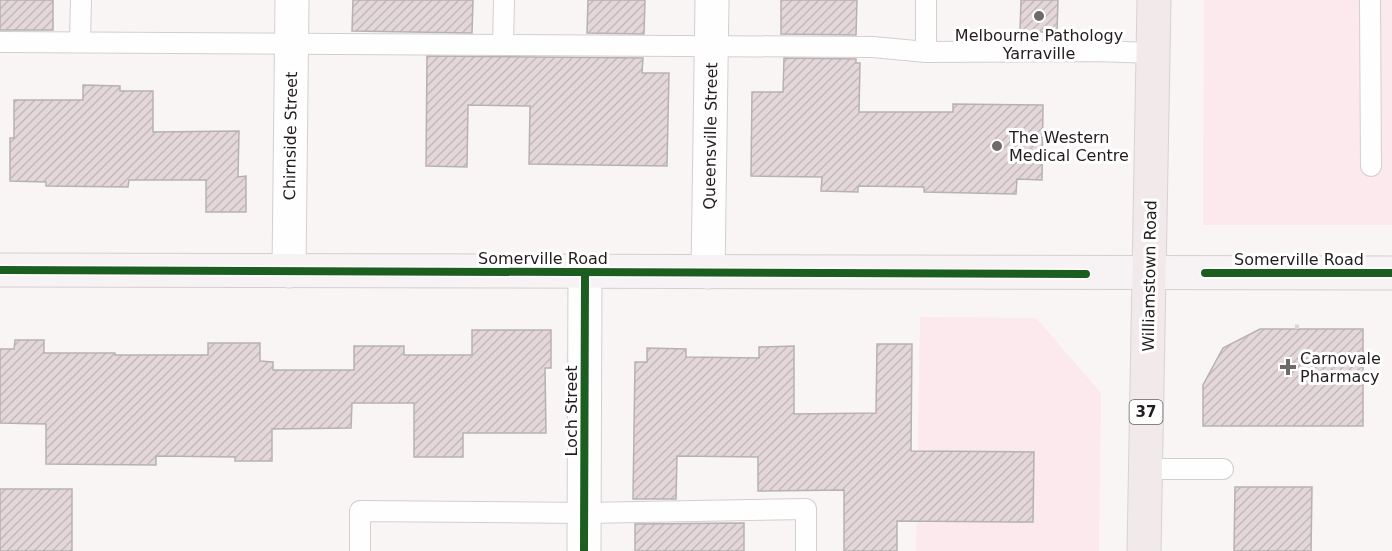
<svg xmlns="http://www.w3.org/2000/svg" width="1392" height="551" font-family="'DejaVu Sans',sans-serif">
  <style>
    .built { fill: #fbe9ed }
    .building { fill: url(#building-hatch); stroke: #b7b2b2; stroke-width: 1.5 }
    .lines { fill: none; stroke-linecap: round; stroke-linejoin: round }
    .service-casing { stroke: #d4cecf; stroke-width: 22 }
    .minor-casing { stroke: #d4cecf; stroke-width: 35 }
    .secondary-casing { stroke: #d4cecf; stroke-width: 35 }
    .primary-casing { stroke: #d6d2d3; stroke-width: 35 }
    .path { stroke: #d8d6d6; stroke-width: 4; stroke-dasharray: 4.5 3; stroke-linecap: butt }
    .service { stroke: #fefefe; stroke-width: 20 }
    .minor { stroke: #fefefe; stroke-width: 33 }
    .secondary { stroke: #f7f3f4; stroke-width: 33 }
    .primary { stroke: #f2e9eb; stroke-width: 33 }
    .cycleway-casing { stroke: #fff; stroke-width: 11 }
    .cycleway { stroke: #1b5e20; stroke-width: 8 }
    .poi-dot { fill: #6f696a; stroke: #fff; stroke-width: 2 }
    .labels { text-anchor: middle; stroke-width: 6; stroke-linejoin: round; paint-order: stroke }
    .shield { fill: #fff; stroke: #666162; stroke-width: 1.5 }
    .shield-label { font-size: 15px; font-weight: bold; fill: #241d1f }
    .poi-label { font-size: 16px; fill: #241d1f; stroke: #fff; text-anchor: start }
    .street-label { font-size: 16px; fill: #241d1f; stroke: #fff }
  </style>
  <defs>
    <pattern id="building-hatch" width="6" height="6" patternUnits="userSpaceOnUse" patternTransform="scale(1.5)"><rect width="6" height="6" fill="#e4d7d9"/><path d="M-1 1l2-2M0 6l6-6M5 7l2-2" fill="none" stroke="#c3b8ba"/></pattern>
  </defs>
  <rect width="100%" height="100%" fill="#faf5f5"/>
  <g class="built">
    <polygon points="1204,0 1392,0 1392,225 1203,225"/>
    <polygon points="920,317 1036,318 1101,393 1099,551 916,551"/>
  </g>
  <g class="building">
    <rect x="0" y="0" width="53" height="30"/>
    <polygon points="353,0 473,0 472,33 352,31"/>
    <polygon points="588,0 645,0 644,34 587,33"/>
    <polygon points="781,0 857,0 856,35 781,34"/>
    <polygon points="1021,0 1058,0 1057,32 1020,32"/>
    <polygon points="427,56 643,58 642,73 669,73 667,166 529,164 530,106 468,105 467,167 426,166"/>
    <polygon points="784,58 856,59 856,63 860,63 859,112 953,112 953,104 1043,105 1042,180 1017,179 1016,194 924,192 924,187 858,186 858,192 821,191 822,177 751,176 752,92 783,92"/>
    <polygon points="83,85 120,86 120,91 153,91 153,132 239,131 238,177 246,176 246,212 206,212 206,180 129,180 128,187 46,186 46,182 10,181 10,138 14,138 14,100 83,100"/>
    <polygon points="1260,329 1363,329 1363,426 1203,426 1203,385 1223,348"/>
    <polygon points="472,330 551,330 551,368 545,368 546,433 463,433 463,457 414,457 414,403 352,403 351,428 272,429 272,461 235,461 235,457 156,456 156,465 46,464 46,424 0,423 0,349 14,349 15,340 44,340 44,353 115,353 115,355 208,355 208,343 260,343 260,361 273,362 273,370 354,370 354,346 404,346 404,355 472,355"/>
    <polygon points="877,344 912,344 911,451 1034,452 1033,522 897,521 897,551 844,551 844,490 758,491 758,457 677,456 676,499 633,499 635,362 647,362 647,348 686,349 686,357 759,358 759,347 794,346 794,414 876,413"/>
    <polygon points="1235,487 1312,487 1311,551 1234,551"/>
    <rect x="0" y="489" width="72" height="62"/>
    <polygon points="744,523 744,551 635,551 635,524"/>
  </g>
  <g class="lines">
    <g class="service-casing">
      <g id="service">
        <polyline points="1370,0 1371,166"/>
        <polyline points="80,41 81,0"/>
        <polyline points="0,42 873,47 926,52 1095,51 1153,53"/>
        <polyline points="503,45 504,0"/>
        <polyline points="926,52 926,0"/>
        <polyline points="1146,469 1223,469"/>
        <polyline points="360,551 360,511 584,513 806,509 806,551"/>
      </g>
    </g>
    <g class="minor-casing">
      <g id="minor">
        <polyline points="289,271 292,0"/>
        <polyline points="708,272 712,0"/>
        <polyline points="584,551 585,272"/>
      </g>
    </g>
    <g class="secondary-casing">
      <polyline id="secondary" points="0,270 1392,273"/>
    </g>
    <g class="primary-casing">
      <polyline id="primary" points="1144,551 1154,0"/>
    </g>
    <polyline class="path" points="1297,329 1297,322"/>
    <use href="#service" class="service"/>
    <use href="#minor" class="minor"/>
    <use href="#secondary" class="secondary"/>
    <use href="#primary" class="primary"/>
    <g class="cycleway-casing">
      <g id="cycleway">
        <polyline points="0,270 1086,274"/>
        <polyline points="1205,273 1392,273"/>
        <polyline points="584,551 585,272"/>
      </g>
    </g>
    <use href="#cycleway" class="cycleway"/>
  </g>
  <g class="poi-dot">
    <circle cx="1039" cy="16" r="6"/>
    <circle cx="997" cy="146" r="6"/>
    <path d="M1285 358h6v6h6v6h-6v6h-6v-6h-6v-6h6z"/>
  </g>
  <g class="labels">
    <rect class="shield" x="1129.5" y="400" width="33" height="24" rx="4.5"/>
    <g class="shield-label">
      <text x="1146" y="417">37</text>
    </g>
    <g class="poi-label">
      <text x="1039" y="41" text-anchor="middle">Melbourne Pathology<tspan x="1039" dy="18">Yarraville</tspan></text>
      <text x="1009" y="143">The Western<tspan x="1009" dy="18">Medical Centre</tspan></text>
      <text x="1300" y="364">Carnovale<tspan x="1300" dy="18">Pharmacy</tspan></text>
    </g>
    <g class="street-label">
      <text transform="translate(290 136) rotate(-89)" y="6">Chirnside Street</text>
      <text transform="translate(710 136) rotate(-89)" y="6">Queensville Street</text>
      <text x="543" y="264">Somerville Road</text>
      <text x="1299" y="265">Somerville Road</text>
      <text transform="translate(1149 276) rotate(-89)" y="6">Williamstown Road</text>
      <text transform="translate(571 411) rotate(-90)" y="6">Loch Street</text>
    </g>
  </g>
</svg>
